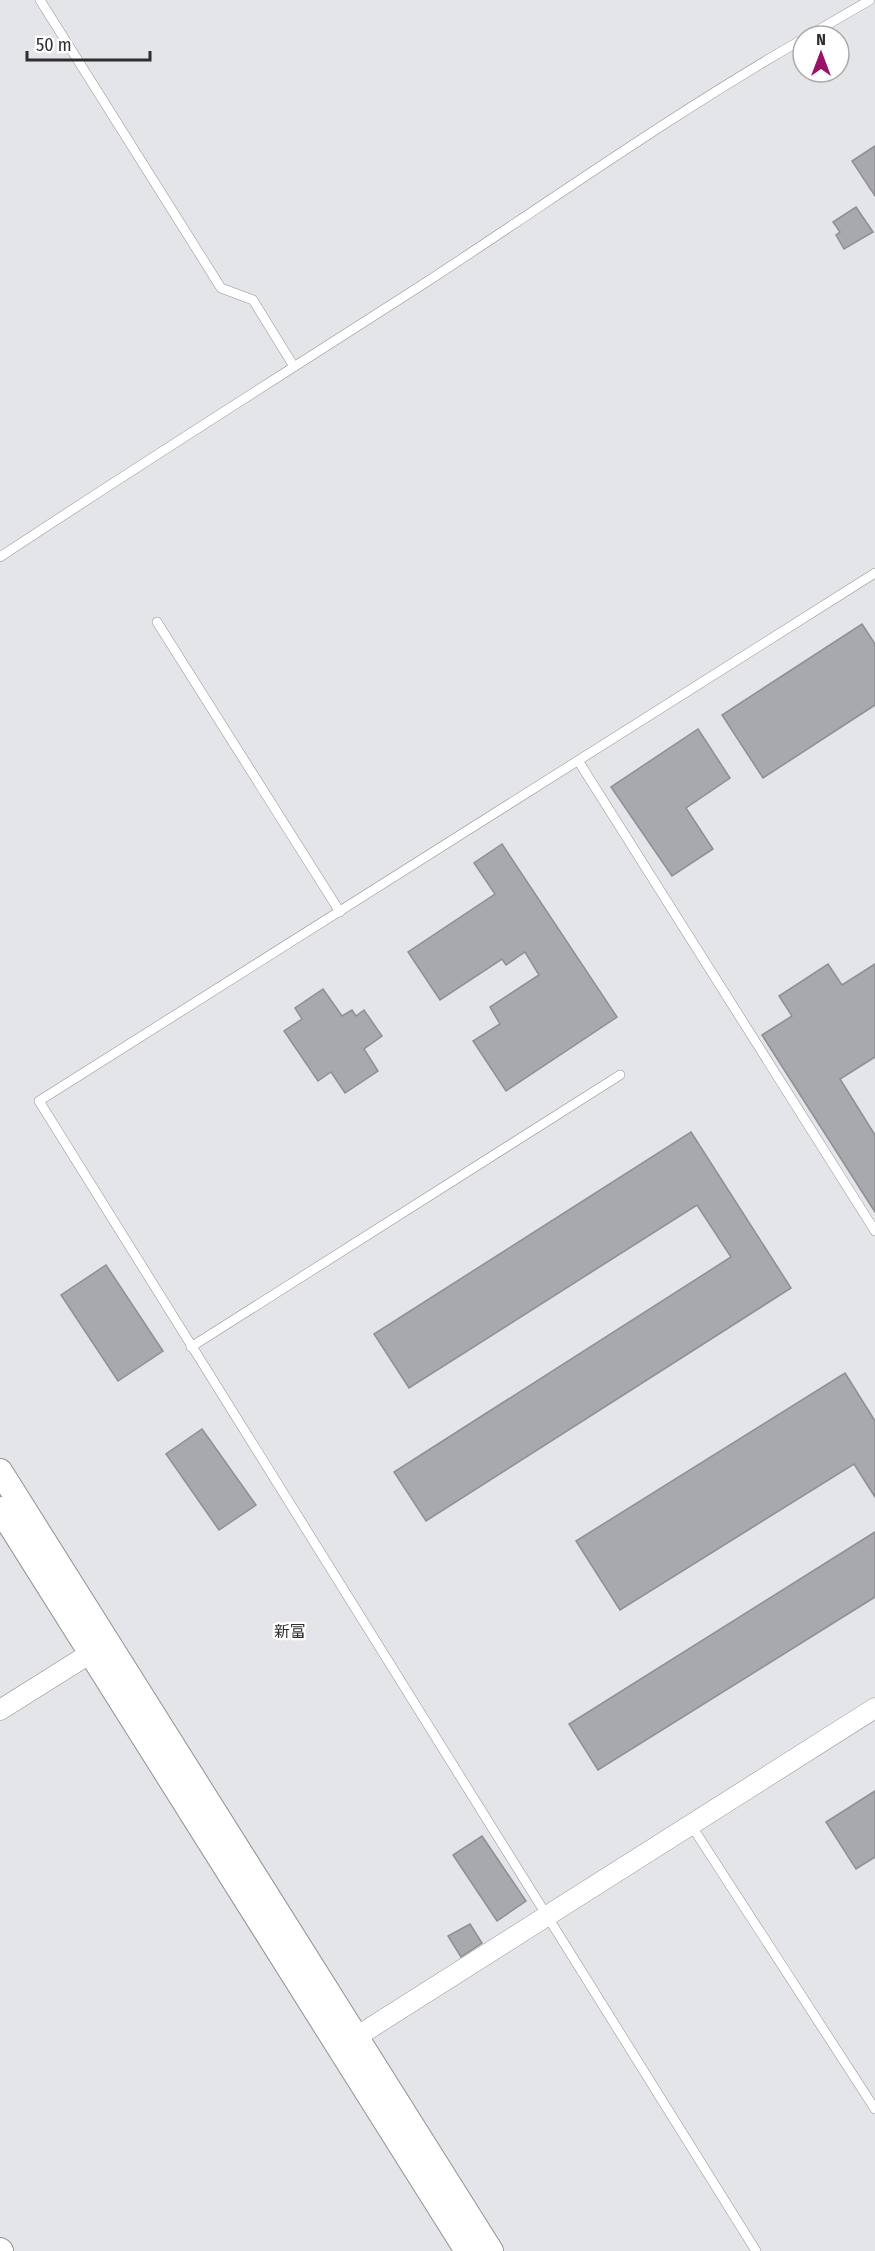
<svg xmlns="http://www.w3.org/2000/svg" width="875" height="2251" font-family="'Fira Sans Condensed','Noto Sans JP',sans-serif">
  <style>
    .building { fill: #a8a9ad; stroke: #8e8f93; stroke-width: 1.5 }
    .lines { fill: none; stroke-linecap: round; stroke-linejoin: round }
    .service-casing { stroke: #919296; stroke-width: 10 }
    .minor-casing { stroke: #919296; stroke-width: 21 }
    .tertiary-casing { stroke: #919296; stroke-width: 26 }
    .service { stroke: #fff; stroke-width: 9 }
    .minor { stroke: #fff; stroke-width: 20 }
    .tertiary { stroke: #fff; stroke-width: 24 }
    .labels { text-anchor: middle; stroke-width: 4.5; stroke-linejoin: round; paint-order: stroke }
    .neighbourhood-label { font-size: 16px; fill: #2e2e30; stroke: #fff }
  </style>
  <rect width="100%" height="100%" fill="#e4e5e9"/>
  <g class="building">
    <polygon points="875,146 875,196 852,161"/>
    <polygon points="856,207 873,232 844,249 836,235 840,232 833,222"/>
    <polygon points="862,624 875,644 875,705 763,778 722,715"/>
    <polygon points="698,729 730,778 686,808 713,849 672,876 611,787"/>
    <polygon points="502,844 617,1017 506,1091 473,1041 500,1024 490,1007 539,975 525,952 506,965 502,959 440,1000 408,952 495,894 474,863"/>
    <polygon points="828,964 842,985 875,964 875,1057 840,1079 875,1135 875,1212 762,1035 792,1016 779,996"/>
    <polygon points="323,989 342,1016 352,1010 356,1016 364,1010 382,1036 364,1049 378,1071 345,1093 331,1072 318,1081 284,1031 302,1019 295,1008"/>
    <polygon points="691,1132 791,1288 426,1521 394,1472 731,1257 697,1205 409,1388 374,1334"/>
    <polygon points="106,1265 163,1351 118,1381 61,1295"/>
    <polygon points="845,1373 875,1421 875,1497 854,1464 620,1610 576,1541"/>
    <polygon points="202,1429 256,1505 219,1530 166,1454"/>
    <polygon points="875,1532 875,1597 598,1770 569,1724"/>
    <polygon points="875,1791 875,1857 856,1869 826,1822"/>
    <polygon points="482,1836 526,1901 497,1921 453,1855"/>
    <polygon points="470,1924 482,1943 461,1957 448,1936"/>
  </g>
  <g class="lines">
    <g class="service-casing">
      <g id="service">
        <polyline points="40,0 221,288 253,300 293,365"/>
        <polyline points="808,36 870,0"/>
        <path d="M 0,557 C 142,463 285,373 428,281 C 552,200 674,113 803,39"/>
        <polyline points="157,622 340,912"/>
        <polyline points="579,762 875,1231"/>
        <polyline points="191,1347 620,1075"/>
        <polyline points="691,1825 875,2109"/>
        <polyline points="756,2251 39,1101 875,573"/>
      </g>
    </g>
    <g class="minor-casing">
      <g id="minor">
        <polyline points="0,1710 102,1646"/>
        <polyline points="345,2044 875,1708"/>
      </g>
    </g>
    <g class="tertiary-casing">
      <g id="tertiary">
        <polyline points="0,1471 491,2251"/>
        <polyline points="0,1509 467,2251"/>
        <polyline points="0,2250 1,2251"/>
      </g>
    </g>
    <use href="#service" class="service"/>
    <use href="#minor" class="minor"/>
    <use href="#tertiary" class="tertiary"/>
  </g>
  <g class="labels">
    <g class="neighbourhood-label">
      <text x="290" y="1637">新富</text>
    </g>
  </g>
  <g transform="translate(821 54)"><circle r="28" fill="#ffffff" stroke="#ababac" stroke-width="1.5"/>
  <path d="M0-4.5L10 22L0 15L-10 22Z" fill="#971268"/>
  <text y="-9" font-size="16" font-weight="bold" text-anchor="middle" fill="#2e2e30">N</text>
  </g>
  <path d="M27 51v9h123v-9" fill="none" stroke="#2e2e30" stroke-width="3"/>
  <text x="36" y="51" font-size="18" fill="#2e2e30" stroke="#ffffff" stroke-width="4.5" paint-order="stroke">50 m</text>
</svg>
